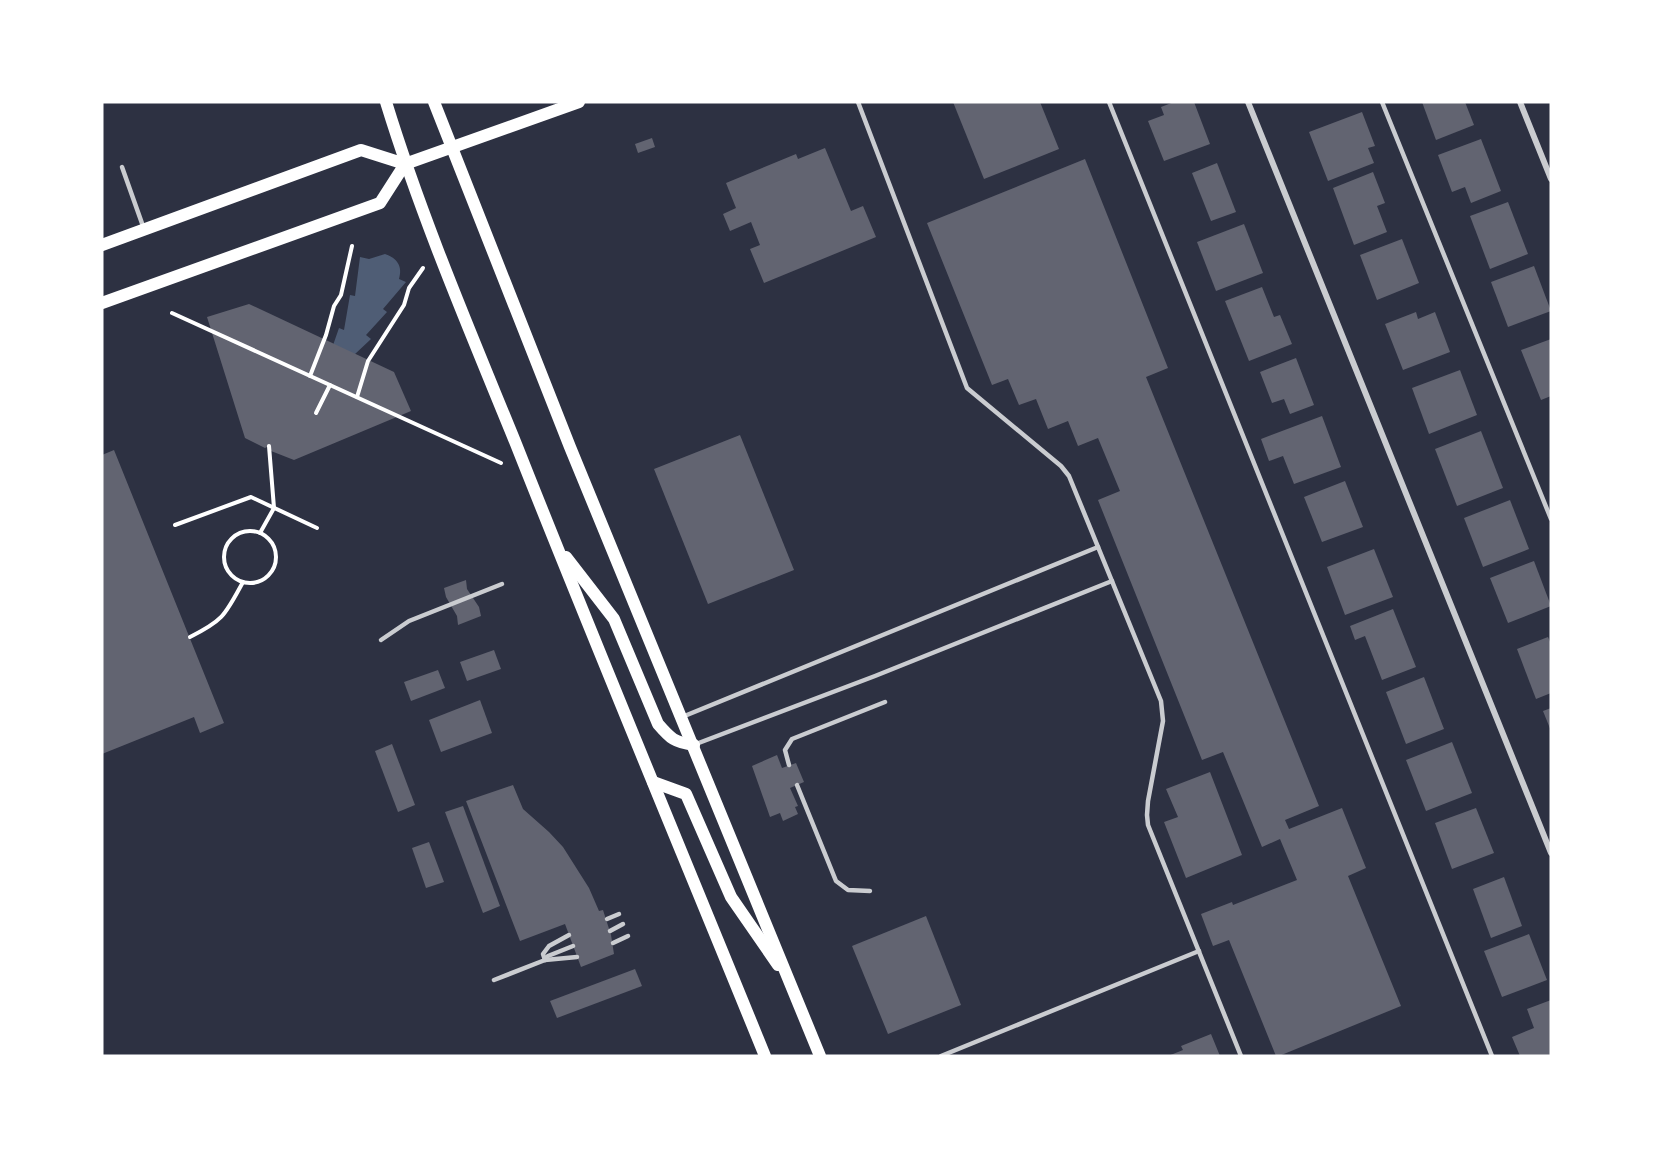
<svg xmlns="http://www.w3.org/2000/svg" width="1653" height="1158" font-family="Jost,sans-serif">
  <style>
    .water { fill: #4f5d75 }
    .building { fill: #626471 }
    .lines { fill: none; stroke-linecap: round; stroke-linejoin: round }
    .path { stroke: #fff; stroke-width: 4 }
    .service { stroke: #caccd0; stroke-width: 4.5 }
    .minor { stroke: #caccd0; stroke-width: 6 }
    .secondary { stroke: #fff; stroke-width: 12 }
  </style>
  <rect width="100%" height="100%" fill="#2d3142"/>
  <path class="water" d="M 385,254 C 397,258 403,266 399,279 L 406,282 L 383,309 L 387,312 L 366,335 L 371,339 L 354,355 L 331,351 L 339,328 L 344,330 L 350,295 L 355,296 L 360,257 L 369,259 Z"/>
  <g class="building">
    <polygon points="953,102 1040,102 1059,149 984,179"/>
    <polygon points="1174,102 1194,102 1210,144 1164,161 1148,121 1164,115 1161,107"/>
    <polygon points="1422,102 1465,102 1474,125 1436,140"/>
    <polygon points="1362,112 1375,146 1368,148 1374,163 1328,181 1309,132"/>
    <polygon points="652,138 655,147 638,153 635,144"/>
    <polygon points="1481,139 1501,191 1471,203 1465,187 1452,192 1438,155"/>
    <polygon points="825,148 851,211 863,206 876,237 764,283 750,249 760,245 751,222 730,231 723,214 736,208 726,183 796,154 798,159"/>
    <polygon points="1085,159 1168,368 1146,377 1319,806 1285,820 1289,829 1342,808 1366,868 1348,876 1401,1006 1279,1056 1276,1056 1229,940 1213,946 1201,914 1232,902 1233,905 1297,880 1280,839 1262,847 1223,752 1202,760 1098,500 1120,491 1098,438 1078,446 1068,421 1048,429 1036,399 1019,405 1008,379 992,385 927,223"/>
    <polygon points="1217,163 1236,212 1211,221 1192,173"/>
    <polygon points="1373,172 1385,203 1377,206 1387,232 1354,245 1333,188"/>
    <polygon points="1508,202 1528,254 1490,269 1470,216"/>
    <polygon points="1244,224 1263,273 1216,291 1197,242"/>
    <polygon points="1402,239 1419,283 1377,300 1360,255"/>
    <polygon points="1534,266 1551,311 1508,327 1491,282"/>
    <polygon points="1262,287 1274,317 1280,315 1292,344 1249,361 1225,301"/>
    <polygon points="249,304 394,372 411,411 294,460 271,451 269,446 265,448 245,438 207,317"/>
    <polygon points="1416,312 1418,319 1435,312 1450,352 1403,370 1385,324"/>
    <polygon points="1551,339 1551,396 1541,400 1521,350"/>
    <polygon points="1296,358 1314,405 1290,414 1284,399 1272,403 1260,372"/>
    <polygon points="1460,370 1477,415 1429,434 1412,388"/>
    <polygon points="1322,416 1341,467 1294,484 1283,456 1269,461 1261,439"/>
    <polygon points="1481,431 1503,488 1457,506 1435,449"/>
    <polygon points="740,435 794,570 708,604 654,469"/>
    <polygon points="114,450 224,723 200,733 194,717 102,754 102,455"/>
    <polygon points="1345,481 1363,527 1322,542 1304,497"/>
    <polygon points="1510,500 1529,549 1483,567 1464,518"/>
    <polygon points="1374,549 1393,597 1345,615 1327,567"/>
    <polygon points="1534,561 1551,606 1508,623 1490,578"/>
    <polygon points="466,580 467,589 479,607 481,616 458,625 457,616 446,597 444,588"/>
    <polygon points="1393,609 1416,667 1382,680 1365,636 1355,640 1350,626"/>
    <polygon points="1548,637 1551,644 1551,693 1536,699 1517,649"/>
    <polygon points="494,650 501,669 467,681 460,662"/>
    <polygon points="438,670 445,688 411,701 404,682"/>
    <polygon points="1424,677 1444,729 1406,744 1386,692"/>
    <polygon points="480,700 492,733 441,752 429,720"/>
    <polygon points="1551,708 1551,731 1543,711"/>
    <polygon points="1452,742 1472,793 1426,811 1406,760"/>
    <polygon points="392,744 415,805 398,812 375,751"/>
    <polygon points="777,755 782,768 796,763 804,782 790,788 798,806 795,807 798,814 783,821 780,813 770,817 752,766"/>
    <polygon points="1210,772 1242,855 1186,878 1164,822 1178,817 1166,789"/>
    <polygon points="513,785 523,809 549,832 563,847 589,888 599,911 603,910 611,935 614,954 581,967 565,924 520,941 466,801"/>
    <polygon points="463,806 500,906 483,913 445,812"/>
    <polygon points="1476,808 1494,853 1452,869 1435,823"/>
    <polygon points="429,842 444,882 426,888 412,848"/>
    <polygon points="1504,877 1522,926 1491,938 1473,889"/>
    <polygon points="926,916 961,1005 888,1034 852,946"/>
    <polygon points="1529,934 1547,980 1502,997 1484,951"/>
    <polygon points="635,969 642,986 557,1018 550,1001"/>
    <polygon points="1551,1000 1551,1056 1520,1056 1512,1037 1534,1028 1527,1009"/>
    <polygon points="1211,1034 1220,1056 1168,1056 1183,1050 1181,1046"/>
  </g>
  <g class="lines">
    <g class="path">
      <polyline points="172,313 501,463"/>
      <polyline points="310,376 326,335 334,306 341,295 352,246"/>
      <polyline points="357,397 368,361 404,305 409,288 423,268"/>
      <polyline points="316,413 330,385"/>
      <polyline points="175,525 251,497 317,528"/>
      <circle cx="250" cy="557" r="26"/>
      <polyline points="260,533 274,508 269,446"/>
      <path d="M 190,637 C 224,620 225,615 243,582"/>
    </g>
    <g class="service">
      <polyline points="858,102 967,388 1061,466 1069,476 1161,701 1163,721 1148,801 1147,815 1148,825 1241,1056"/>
      <polyline points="1109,102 1492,1056"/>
      <polyline points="1382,102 1551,519"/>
      <polyline points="122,167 144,229"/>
      <polyline points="381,640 409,621 502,584"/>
      <polyline points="682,717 1098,547"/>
      <polyline points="696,744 875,676 1112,581"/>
      <polyline points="789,765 785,750 792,739 885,702"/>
      <polyline points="797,785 836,881 848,890 870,891"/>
      <polyline points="607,919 619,914"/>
      <polyline points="610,931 623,924"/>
      <polyline points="613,943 628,936"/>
      <polyline points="545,960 543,954 549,946 569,935"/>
      <polyline points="545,960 577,957"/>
      <polyline points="494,980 545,960 548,956 573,946"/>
      <polyline points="941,1056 1199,951"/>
    </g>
    <g class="minor">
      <polyline points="1248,102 1551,853"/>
      <polyline points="1520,102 1551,179"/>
    </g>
    <g class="secondary">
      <path d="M 386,102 C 422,219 470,331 516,444 C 597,649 682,852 765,1056"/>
      <polyline points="434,102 570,447 820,1056"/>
      <polyline points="102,245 361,150 405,164"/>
      <polyline points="102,303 380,203 405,164 579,102"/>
      <path d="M 566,557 L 614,619 L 658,724 C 671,739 674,742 694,745"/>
      <polyline points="653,782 686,794 731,897 778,965"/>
    </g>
  </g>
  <rect width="1653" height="1158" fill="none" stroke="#ffffff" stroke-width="207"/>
</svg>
